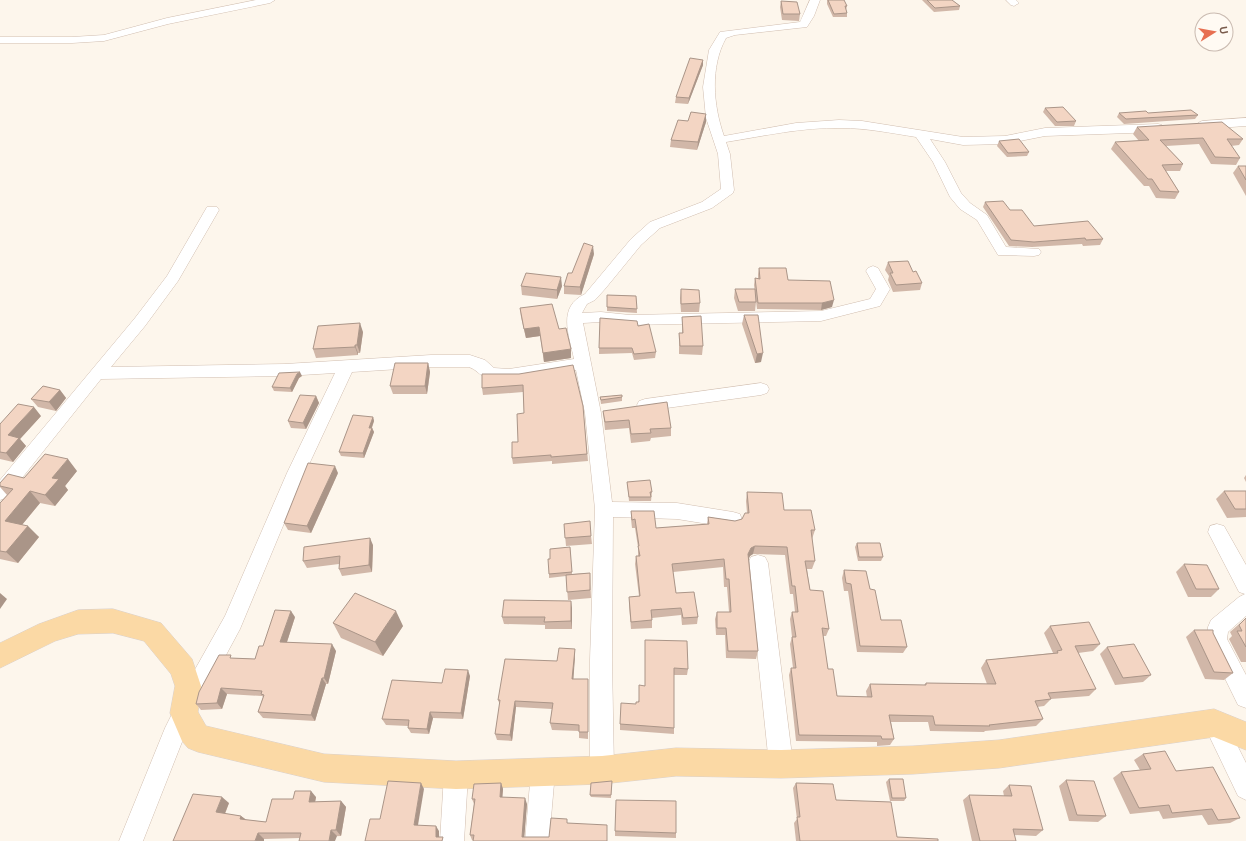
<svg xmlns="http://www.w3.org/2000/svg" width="1246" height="841" font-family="'DM Sans',sans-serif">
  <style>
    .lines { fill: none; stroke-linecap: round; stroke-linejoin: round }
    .minor-casing { stroke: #d1beb0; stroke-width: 1 }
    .major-casing { stroke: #dad1cd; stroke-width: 1 }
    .minor { fill: #fff; fill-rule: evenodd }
    .major { fill: #fbd9a5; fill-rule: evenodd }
    .wall { fill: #d1b7a8 }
    .shaded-wall { fill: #aa9588 }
    .building { fill: #f3d5c3; stroke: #aa9588 }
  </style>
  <rect width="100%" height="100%" fill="#fdf6ec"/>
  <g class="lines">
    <g class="minor-casing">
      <g id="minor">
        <polygon points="256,0 275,0 270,3 168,24 104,41 72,43 0,43 0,37 72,37 104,35 167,18"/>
        <path d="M 810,0 L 820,0 L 814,16 L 807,27 L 735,35 L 726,38 C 710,67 713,105 724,136 L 796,123 L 839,120 L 862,121 L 963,137 L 1005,136 L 1045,128 L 1158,124 L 1162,125 L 1164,128 L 1162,131 L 1158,132 L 1045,136 L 1005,144 L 963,145 L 930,139 L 945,162 L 961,193 L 970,203 L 987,215 L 1006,247 L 1039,249 L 1041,252 L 1039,255 L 1034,256 L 998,255 L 977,220 L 960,209 L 950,197 L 933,162 L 916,137 C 891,133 866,128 841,128 C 803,127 764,136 726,142 L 730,154 L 734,190 L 733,193 L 712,208 L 660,228 L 641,245 L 605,289 L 595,300 L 587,304 L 582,313 L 601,312 L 630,315 L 821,311 L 870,299 L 876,289 L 866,271 L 868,268 L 873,266 L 878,268 L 890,289 L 880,306 L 821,321 L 630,325 L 601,322 L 583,323 L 601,413 L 612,502 L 677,503 L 733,512 L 740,514 L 742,520 L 740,526 L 733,528 L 677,519 L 613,517 L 612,660 L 614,770 L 610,778 L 602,782 L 594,778 L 590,770 L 590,660 L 595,509 L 585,413 L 576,370 C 550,374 513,385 487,378 C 480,376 476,369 469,367 L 431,367 L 352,372 L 305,473 L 240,629 L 204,696 L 182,742 L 143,841 L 119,841 L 165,728 L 188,682 L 225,616 L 287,473 L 335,373 L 285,376 L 101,379 L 6,498 L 0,500 L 0,480 L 135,318 L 167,276 L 207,207 L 217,207 L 219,210 L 178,281 L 145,326 L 111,367 L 285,364 L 431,355 L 470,355 L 485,360 L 494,368 L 509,369 L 574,359 C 569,334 557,307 585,294 L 631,239 L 650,222 L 702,202 L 721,189 L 718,154 L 706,118 L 703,87 L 709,50 L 720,32 L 800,22 Z"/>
        <polygon points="1006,0 1016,0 1019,3 1014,6 1011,5"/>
        <polygon points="1246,118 1246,126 1202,129 1198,127 1196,125 1198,123 1202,121"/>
        <polygon points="761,383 767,385 769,389 767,393 761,395 645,411 639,409 637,405 639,401 645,399"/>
        <polygon points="1217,524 1224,526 1246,565 1246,616 1228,632 1227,639 1246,675 1246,708 1238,705 1206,640 1208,627 1211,620 1239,597 1245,594 1239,592 1208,532 1210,526"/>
        <polygon points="758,555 765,557 768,563 793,764 789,772 781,776 773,772 769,764 748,563 751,557"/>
        <polygon points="1214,712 1222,715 1246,763 1246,800 1238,796 1203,723 1206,715"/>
        <polygon points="543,760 551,764 555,772 549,841 525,841 531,772 535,764"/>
        <polygon points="456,763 464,767 468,775 464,841 440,841 444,775 448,767"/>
      </g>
    </g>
    <g class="major-casing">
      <polygon id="major" points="113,609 161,623 192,659 201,686 198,712 206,726 324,754 456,761 602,756 676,748 781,750 913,746 999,740 1214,709 1246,722 1246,750 1214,737 999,768 913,774 781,778 676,776 602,784 456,789 324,782 198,752 188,748 182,741 170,713 175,686 171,674 144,641 113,633 78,634 55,641 0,668 0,643 39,624 78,610"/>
    </g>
    <use href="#minor" class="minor"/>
    <use href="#major" class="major"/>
  </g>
  <g class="wall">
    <polygon points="827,0 844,0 847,6 846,10 847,13 847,17 833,17 827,4"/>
    <polygon points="922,0 952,0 960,6 959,10 934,12"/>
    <polygon points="781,1 800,14 799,21 782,20 780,7"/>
    <polygon points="703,60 703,65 688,104 675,103 676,97"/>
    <polygon points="1045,108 1076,121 1074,126 1055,126 1043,112"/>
    <polygon points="1119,113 1198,115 1195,119 1124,124 1117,117"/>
    <polygon points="688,121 706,122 697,150 670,147 671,140"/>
    <polygon points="1137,127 1243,139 1239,145 1231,146 1240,158 1236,165 1211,164 1199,144 1166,146 1183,164 1180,171 1166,171 1179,192 1175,199 1156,198 1149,186 1144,186 1111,149 1115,142 1139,141 1133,134"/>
    <polygon points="999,141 1029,152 1027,156 1007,157 997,146"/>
    <polygon points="1238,166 1246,166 1246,196 1233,173"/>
    <polygon points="985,202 1010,210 1034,226 1103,239 1100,245 1083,246 1082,244 1032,247 1009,246 983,207"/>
    <polygon points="594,254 581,295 564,294 564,286 572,273"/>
    <polygon points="888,262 913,272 922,283 920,290 893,292 888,280 889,276 885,270"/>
    <polygon points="759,268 788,280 832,307 821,310 757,309 754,285 755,278 758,279 758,274"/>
    <polygon points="521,286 562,286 557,299 522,295"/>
    <polygon points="681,289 700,303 699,312 681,312 680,298"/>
    <polygon points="735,289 756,302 755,311 738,311 734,298"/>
    <polygon points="607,295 636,296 637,313 607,311"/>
    <polygon points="520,308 559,329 571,349 571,358 544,362 540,336 526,338 521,317"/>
    <polygon points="744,315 761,362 755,363 742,324"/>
    <polygon points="682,317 703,346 702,355 679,354 679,333 682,333"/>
    <polygon points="638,326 656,352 655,358 634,360 632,353 599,354 599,348"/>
    <polygon points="363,332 360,353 358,353 358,355 316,358 313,349"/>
    <polygon points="428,363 430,372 427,394 393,394 390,386"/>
    <polygon points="519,374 583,406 588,461 552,464 552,461 513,464 512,458 518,442 524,413 523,392 483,395 482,388"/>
    <polygon points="302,376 299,378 292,392 274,391 272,387"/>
    <polygon points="60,390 66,398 56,411 38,407 31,399"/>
    <polygon points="622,395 622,401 601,404 600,397"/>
    <polygon points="316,396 319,403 306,429 291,428 288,421"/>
    <polygon points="603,411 671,428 671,436 651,438 650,441 631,443 629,428 605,430"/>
    <polygon points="41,416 20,439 26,446 13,462 0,459 0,424"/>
    <polygon points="373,417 374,421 372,428 374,432 364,458 341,456 339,452"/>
    <polygon points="77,471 65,486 68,490 55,506 40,503 22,525 39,537 18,563 0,559 0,503 7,495 0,487 0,483 24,478"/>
    <polygon points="338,473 311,533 288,530 284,523"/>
    <polygon points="1246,475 1246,482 1244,478"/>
    <polygon points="627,482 652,492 651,501 629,501"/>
    <polygon points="1224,491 1246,491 1246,517 1227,518 1216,499"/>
    <polygon points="747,492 784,510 815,530 812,539 815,561 812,569 807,569 810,590 829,629 826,636 823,636 828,669 837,696 867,697 866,691 870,684 924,685 926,683 987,684 981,668 986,660 1053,653 1044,633 1050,626 1100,644 1093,651 1078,653 1096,689 1089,696 1051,699 1044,706 1037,707 1043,719 1036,726 985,731 984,732 930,731 928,722 891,722 894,739 890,745 877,746 877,742 796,741 789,675 791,668 793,668 790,644 792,637 790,619 792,612 795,612 793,594 790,594 785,555 753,554 750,556 749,558 758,651 756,659 726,658 725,635 716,635 715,619 717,612 729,612 727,587 724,587 723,567 673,572 676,593 698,617 697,624 682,625 681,615 652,618 652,628 631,629 629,605 629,597 639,596 635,564 636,556 638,556 638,547 635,528 632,528 631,519 631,511 656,528 707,524 708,517 735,521 742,519 747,513 746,501"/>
    <polygon points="564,524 591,536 592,544 566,546"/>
    <polygon points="857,543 883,557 881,561 858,561 855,547"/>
    <polygon points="373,545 372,572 342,576 339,569 339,564 307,568 303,561"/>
    <polygon points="570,547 572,574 590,573 591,598 568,600 566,576 549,578 549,574 550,559"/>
    <polygon points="1184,564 1219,589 1211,597 1188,597 1176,572"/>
    <polygon points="844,570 870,589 881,620 907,647 903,653 857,652 848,591 844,591 842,578"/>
    <polygon points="572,608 572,629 545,629 545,625 504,624 502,617"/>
    <polygon points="295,617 287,642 336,651 328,684 326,684 315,721 263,718 258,712 263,697 262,696 227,694 222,709 201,710 196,704 233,658 255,659 263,646"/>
    <polygon points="1246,618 1246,662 1241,662 1229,639 1232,636 1230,632"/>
    <polygon points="333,623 403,626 383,656 341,638"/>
    <polygon points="1194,630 1213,633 1233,673 1224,680 1205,679 1186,637"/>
    <polygon points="645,647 688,669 687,675 674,675 674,734 620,730 620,724 638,702 645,685"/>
    <polygon points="1107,647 1151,675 1143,682 1115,685 1100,654"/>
    <polygon points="575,649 575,656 573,679 588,686 588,739 579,738 579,731 552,730 550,723 552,709 516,707 512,741 497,740 495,734 500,705 498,700"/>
    <polygon points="470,676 463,719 433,718 429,734 411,733 408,728 408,726 386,725 382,719 442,683"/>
    <polygon points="1143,754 1176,771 1240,818 1230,823 1208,825 1202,815 1163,819 1159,811 1130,814 1113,778 1121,772 1140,770 1134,760"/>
    <polygon points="889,779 906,798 904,801 890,801 886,782"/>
    <polygon points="1066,780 1106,816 1098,822 1069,821 1059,786"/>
    <polygon points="612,781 611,798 591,797 590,795"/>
    <polygon points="501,783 503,789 502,797 527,804 524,837 549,837 568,823 607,830 607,841 472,840 470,835 474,804 472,799"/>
    <polygon points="796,783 836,800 897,837 938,841 796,841 794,823 797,819 793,788"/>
    <polygon points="1009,785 1043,830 1036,836 1014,835 1016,841 972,841 963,800 969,795 1004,796 1003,791"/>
    <polygon points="316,797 315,802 341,801 346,807 341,836 300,838 264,839 264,841 173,841 229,803 225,814 241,816 246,820 266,822 293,799"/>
    <polygon points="615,831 676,833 676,838 615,836"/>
  </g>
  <g class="shaded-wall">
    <polygon points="703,60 703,65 688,104 689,98"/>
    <polygon points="706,114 706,122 697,150 698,142"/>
    <polygon points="593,246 594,254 581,295 580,287"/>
    <polygon points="561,277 562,286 557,299 557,290"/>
    <polygon points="834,300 832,307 821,310 822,303"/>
    <polygon points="360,323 363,332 360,353 357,345"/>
    <polygon points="539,327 540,336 526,338 524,329"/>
    <polygon points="355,345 358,353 358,355 355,347"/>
    <polygon points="571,349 571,358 544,362 543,353"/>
    <polygon points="763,353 761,362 755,363 757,354"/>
    <polygon points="428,363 430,372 427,394 425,386"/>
    <polygon points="300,372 302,376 299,378 292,392 290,388 297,374"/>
    <polygon points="60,390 66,398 56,411 49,402"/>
    <polygon points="316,396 319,403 306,429 303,423"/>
    <polygon points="34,407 41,416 20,439 26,446 13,462 6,453 8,435"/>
    <polygon points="373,417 374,421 370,432 369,428"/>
    <polygon points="372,428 374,432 364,458 363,453"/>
    <polygon points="68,459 77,471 65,486 68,490 55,506 45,495 52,478"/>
    <polygon points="335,466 338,473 311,533 307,526"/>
    <polygon points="30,491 40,503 16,532 5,521"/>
    <polygon points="28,526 39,537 18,563 6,552"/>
    <polygon points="370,538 373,545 372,572 369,565"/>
    <polygon points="755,546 753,554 750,556 747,562 748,554 751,548"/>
    <polygon points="0,593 7,599 0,609"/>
    <polygon points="571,601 572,608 572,629 571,621"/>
    <polygon points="291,611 295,617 285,648 280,642"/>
    <polygon points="396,611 403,626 383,656 375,642"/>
    <polygon points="332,644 336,651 328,684 324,678"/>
    <polygon points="575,649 575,656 573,685 572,679"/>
    <polygon points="468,670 470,676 463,719 461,713"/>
    <polygon points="322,678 326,684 315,721 311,715"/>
    <polygon points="221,688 227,694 222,709 217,703"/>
    <polygon points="515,701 516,707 512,741 510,735"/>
    <polygon points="430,712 433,718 429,734 427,729"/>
    <polygon points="421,783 424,789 417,831 414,825"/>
    <polygon points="501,783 503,789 502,803 500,797"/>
    <polygon points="311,791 316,797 314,808 309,802"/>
    <polygon points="222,797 229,803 223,818 216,812"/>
    <polygon points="525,798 527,804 524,841 522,837"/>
    <polygon points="341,801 346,807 341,836 336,830"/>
    <polygon points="241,816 248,821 240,819"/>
    <polygon points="436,826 439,831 439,841 436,837"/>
    <polygon points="331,830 337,836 335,841 329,841"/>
    <polygon points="258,833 264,839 264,841 255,841"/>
  </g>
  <g class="building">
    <polygon points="828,0 844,0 847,6 845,6 847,13 834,14"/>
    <polygon points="927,0 952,0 960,6 935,8"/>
    <polygon points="781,1 797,2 800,14 783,14"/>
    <polygon points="690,58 703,60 689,98 676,97"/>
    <polygon points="1063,107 1076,121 1057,122 1045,108"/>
    <polygon points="1191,110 1198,115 1126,119 1119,113 1146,111 1148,113"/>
    <polygon points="691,112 706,114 698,142 671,140 678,120 688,121"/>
    <polygon points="1222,122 1243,139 1227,139 1240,158 1215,157 1203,138 1160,140 1183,164 1162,165 1179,192 1160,191 1152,179 1148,179 1115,142 1149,140 1137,127"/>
    <polygon points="1019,139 1029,152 1008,153 999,141"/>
    <polygon points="1238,166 1246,166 1246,180"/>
    <polygon points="1003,201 1010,210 1022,210 1034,226 1088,221 1103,239 1086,240 1085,238 1034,242 1011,240 985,202"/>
    <polygon points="584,243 593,246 580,287 564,286 568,273 572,273"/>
    <polygon points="908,261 913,272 916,271 922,283 896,285 890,273 893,273 888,262"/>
    <polygon points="759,268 786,268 788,280 830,281 834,300 822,303 758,303 755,278 760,279"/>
    <polygon points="526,273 561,277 557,290 521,286"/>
    <polygon points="681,289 699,290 700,303 681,304"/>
    <polygon points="735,289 755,289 756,302 739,302"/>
    <polygon points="607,295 636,296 637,309 607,307"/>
    <polygon points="552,304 559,329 566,328 571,349 543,353 539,327 524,329 520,308"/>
    <polygon points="744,315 758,315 763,353 757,354"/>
    <polygon points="701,316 703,346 680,346 679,333 683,333 682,317"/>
    <polygon points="600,318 637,321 638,326 649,324 656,352 634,354 632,348 599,348"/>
    <polygon points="360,323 357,345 355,345 355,347 313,349 318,326"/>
    <polygon points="395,363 428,363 425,386 390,386"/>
    <polygon points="573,365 583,406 587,454 551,457 551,455 512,458 512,442 518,442 517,414 524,413 523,385 482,388 482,374 519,374"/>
    <polygon points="300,372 297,374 290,388 272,387 279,373"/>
    <polygon points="43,386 60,390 49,402 31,399"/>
    <polygon points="300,395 316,396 303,423 288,421"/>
    <polygon points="622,395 622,397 601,400 600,397"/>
    <polygon points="667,402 671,428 650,429 651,433 631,434 629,420 605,422 603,411"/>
    <polygon points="18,404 34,407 8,435 19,438 6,453 0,452 0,424"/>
    <polygon points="353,415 373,417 369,428 372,428 363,453 339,452"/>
    <polygon points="45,454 68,459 52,478 59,479 45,495 30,491 5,521 28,526 6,552 0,551 0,503 13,489 0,486 0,483 8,474 24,478"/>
    <polygon points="308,463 335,466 307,526 284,523"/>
    <polygon points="650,480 652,492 650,492 651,497 629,497 627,482"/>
    <polygon points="1224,491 1246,491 1246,509 1235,509"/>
    <polygon points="747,492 782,493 784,510 811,510 815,530 811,530 815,561 805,561 810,590 823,591 829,629 822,628 828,669 833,669 837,696 872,697 870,684 926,685 926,683 996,684 986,660 1058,653 1057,651 1062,650 1050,626 1089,622 1100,644 1075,646 1096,689 1048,693 1051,699 1035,701 1043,719 989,725 990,726 935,725 933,716 889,715 894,739 882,739 881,736 799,735 791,668 796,668 792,637 796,637 792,612 798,612 795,586 792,586 787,547 755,546 751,548 748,554 758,651 728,651 726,628 717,628 717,612 731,612 729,579 726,579 724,559 672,564 676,593 694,592 698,617 683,618 681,608 651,610 652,620 631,622 629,597 640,596 636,556 640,556 638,546 639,546 635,519 632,520 631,511 654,511 656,528 709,524 708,517 735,521 742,519 745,513 749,513"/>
    <polygon points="590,521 591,536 565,538 564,524"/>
    <polygon points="370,538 369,565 339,569 340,556 303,561 304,547"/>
    <polygon points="857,543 880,543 883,557 859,557"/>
    <polygon points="570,547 572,572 549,574 548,559 550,559 550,549"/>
    <polygon points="1184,564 1207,565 1219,589 1196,589"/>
    <polygon points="844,570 866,571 870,589 875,590 881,620 901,620 907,647 860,646 851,584 846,583"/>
    <polygon points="590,573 590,590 567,592 566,575"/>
    <polygon points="355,593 396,611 375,642 333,623"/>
    <polygon points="504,600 571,601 571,621 544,622 545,617 502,617"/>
    <polygon points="275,610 291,611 280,642 332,644 324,678 322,678 311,715 258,712 264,695 261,694 262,691 221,688 217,703 196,704 199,692 219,655 231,655 230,658 255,659 259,646 263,646"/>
    <polygon points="1246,618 1246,647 1237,631 1242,631 1239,625"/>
    <polygon points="1194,630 1213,630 1213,633 1233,673 1214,672"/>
    <polygon points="645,640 687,641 688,669 674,668 674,728 620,724 621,703 636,704 636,702 639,702 639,685 645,686"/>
    <polygon points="1134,644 1151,675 1123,678 1107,647"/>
    <polygon points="559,648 575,649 572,679 588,679 588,732 579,732 579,725 550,723 553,703 515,701 510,735 495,734 500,700 498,700 505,659 557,661"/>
    <polygon points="445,669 468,670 461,713 430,712 427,729 408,728 409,720 382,719 392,680 442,683"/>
    <polygon points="1165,751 1176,771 1213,767 1240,818 1218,820 1212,809 1172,813 1169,805 1139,808 1121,772 1151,769 1143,754"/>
    <polygon points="889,779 903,779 906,798 892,798"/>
    <polygon points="1066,780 1094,781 1106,816 1077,815"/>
    <polygon points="388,781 421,783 414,825 436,826 436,837 443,837 442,841 365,841 370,819 380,819"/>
    <polygon points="612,781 611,795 590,795 591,783"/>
    <polygon points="501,783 500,797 525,798 522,837 549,837 551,818 567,819 567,823 607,825 607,841 473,841 474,835 470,835 475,799 472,799 474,784"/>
    <polygon points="796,783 833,784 836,800 891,802 897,837 938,839 938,841 800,841 797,817 800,817"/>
    <polygon points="1009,785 1031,786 1043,830 1013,829 1016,841 980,841 969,795 1012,796"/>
    <polygon points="295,791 311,791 309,802 341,801 336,830 331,830 329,841 299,841 301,833 258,833 255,841 173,841 193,794 222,797 216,812 241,816 240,819 266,822 272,799 293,799"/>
    <polygon points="616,800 676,801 676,833 615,831"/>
  </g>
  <g transform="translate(1214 32) rotate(79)"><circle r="19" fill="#fffaf3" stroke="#cabbb1"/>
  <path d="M0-3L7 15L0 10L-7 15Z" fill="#e76f51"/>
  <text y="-6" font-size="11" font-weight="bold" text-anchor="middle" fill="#7a5c4d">U</text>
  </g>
</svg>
